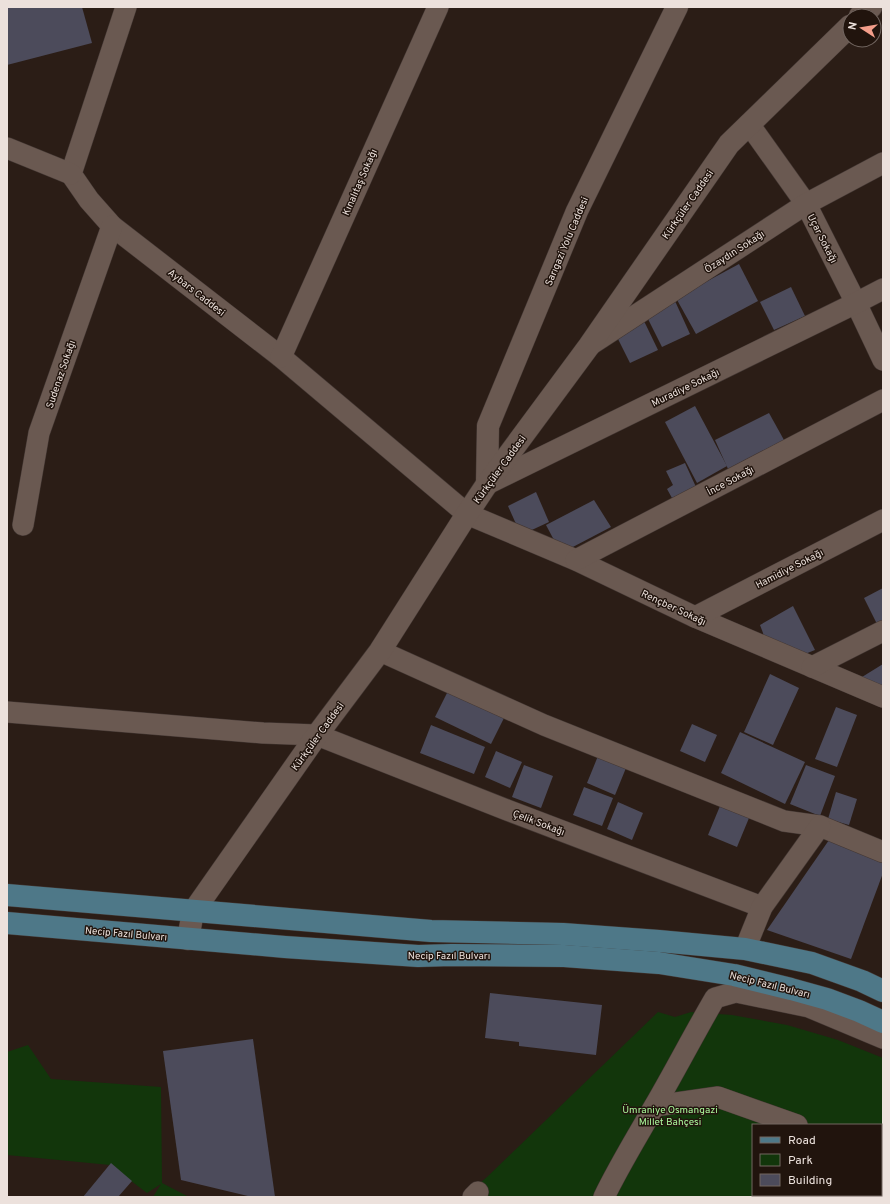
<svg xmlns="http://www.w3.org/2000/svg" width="890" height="1204" font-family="Overpass,sans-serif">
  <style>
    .green { fill: #12360b; fill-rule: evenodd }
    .building { fill: #4c4b5b }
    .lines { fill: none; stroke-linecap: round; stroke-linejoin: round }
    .minor-casing { stroke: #433733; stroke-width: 22 }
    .tertiary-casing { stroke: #433733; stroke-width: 23 }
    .secondary-casing { stroke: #433733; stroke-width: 23 }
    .primary-casing { stroke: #433733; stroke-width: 23 }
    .minor { stroke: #6a5951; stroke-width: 21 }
    .tertiary { stroke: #6a5951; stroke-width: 22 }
    .secondary { stroke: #6a5951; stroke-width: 22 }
    .primary { stroke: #4e7888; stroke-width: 22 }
    .labels { text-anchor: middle; stroke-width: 3; stroke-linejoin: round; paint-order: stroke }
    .street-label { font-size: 10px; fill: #ece1dc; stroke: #21140d }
    .park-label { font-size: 10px; fill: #abf99c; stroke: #21140d }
  </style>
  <rect width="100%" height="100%" fill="#2b1d16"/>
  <g class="green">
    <path d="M 658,1012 L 675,1017 L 691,1012 L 732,1015 L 787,1025 L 838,1040 L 883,1058 L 883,1197 L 464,1197 L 487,1177 ZM 753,1125 L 881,1125 L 881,1195 L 753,1195 Z"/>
    <polygon points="28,1045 51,1079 161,1087 162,1183 189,1197 153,1197 161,1184 147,1193 110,1165 7,1155 7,1052"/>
  </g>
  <g class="building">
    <polygon points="7,7 82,7 92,43 7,65"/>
    <polygon points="739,264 758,301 696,334 676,298"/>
    <polygon points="791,287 805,316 774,330 760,302"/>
    <polygon points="675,301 690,334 662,347 646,315"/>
    <polygon points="644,321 658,350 630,363 616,335"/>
    <polygon points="695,406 727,466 697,483 665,422"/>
    <polygon points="769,413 784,440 728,469 715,440"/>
    <polygon points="685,463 696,487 672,498 667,489 673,485 666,471"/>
    <polygon points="536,492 549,522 521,535 508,506"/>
    <polygon points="594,500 611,527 569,549 555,542 546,525"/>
    <polygon points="883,588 883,623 878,626 864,598"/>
    <polygon points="793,606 815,650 800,656 767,644 760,625"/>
    <polygon points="883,664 883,696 862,677"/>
    <polygon points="770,674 799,688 773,745 744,732"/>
    <polygon points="449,689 505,716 491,744 435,717"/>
    <polygon points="836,707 857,715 837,767 815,759"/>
    <polygon points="692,724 717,735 705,762 680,751"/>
    <polygon points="431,725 485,747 474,774 420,753"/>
    <polygon points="740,732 805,762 785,804 721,773"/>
    <polygon points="496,751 522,762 510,788 485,777"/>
    <polygon points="598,756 626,768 615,795 587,783"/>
    <polygon points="524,765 553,776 541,808 512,797"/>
    <polygon points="806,765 835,776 820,816 790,804"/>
    <polygon points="584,787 613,798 602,826 573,815"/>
    <polygon points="836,792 857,799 849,825 828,819"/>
    <polygon points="618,802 643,813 632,840 607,829"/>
    <polygon points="720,806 749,818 737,847 708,835"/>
    <polygon points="829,840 883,863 883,873 851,959 767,930"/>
    <polygon points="490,993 602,1005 596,1055 519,1046 519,1042 485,1038"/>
    <polygon points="253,1039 275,1197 252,1197 181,1180 163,1051"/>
    <polygon points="111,1163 132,1181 118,1197 83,1197"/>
  </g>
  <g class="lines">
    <g class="minor-casing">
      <g id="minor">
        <polyline points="126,7 71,174 89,200 112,226 281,357 467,514 576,560 695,617 883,697"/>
        <polyline points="749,124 806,204 856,303 883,360"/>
        <polyline points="7,148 71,174"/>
        <polyline points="590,345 806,204 883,163"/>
        <polyline points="281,357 438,7"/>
        <polyline points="487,484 856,303 883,289"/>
        <polyline points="23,525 39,433 112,226"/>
        <polyline points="576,560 883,400"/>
        <polyline points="695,617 883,520"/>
        <polyline points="380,651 544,725 784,821 820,826 883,852"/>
        <polyline points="812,667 883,631"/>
        <polyline points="7,712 263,733 317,735 507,810 762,907"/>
        <polyline points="745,949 762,907 820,826"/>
        <polyline points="655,1106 718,1097 797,1125"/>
        <polyline points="881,1165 883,1166"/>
        <polyline points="473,1197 478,1192"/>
        <path d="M 604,1197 C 619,1166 637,1137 654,1107 C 675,1071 694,1034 715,998 L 736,992 L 809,1007 L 883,1038"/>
      </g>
    </g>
    <g class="tertiary-casing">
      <polyline id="tertiary" points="487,484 488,426 577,211 677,7"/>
    </g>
    <g class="secondary-casing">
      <g id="secondary">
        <polyline points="860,16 871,7"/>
        <polyline points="188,939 193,912 317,735 380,651 467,514 487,484 589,346 729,144 850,26"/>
      </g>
    </g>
    <g class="primary-casing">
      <g id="primary">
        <polyline points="7,895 431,931 563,934 659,941 745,949 812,963 862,981 883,991"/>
        <polyline points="7,923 285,947 418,956 452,955 564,956 659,963 734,975 791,989 827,999 859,1011 883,1022"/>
      </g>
    </g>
    <use href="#minor" class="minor"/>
    <use href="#tertiary" class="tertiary"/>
    <use href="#secondary" class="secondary"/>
    <use href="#primary" class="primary"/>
  </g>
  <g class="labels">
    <g class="street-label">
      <text transform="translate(359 182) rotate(-66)" y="4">Kınalıtaş Sokağı</text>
      <text transform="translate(687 204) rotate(-55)" y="4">Kürkçüler Caddesi</text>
      <text transform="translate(823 238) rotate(63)" y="4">Uçar Sokağı</text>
      <text transform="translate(566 241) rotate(-67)" y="4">Sarıgazi Yolu Caddesi</text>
      <text transform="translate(734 251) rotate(-33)" y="4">Özaydın Sokağı</text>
      <text transform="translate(197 292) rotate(38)" y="4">Aybars Caddesi</text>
      <text transform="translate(60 374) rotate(-71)" y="4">Sudenaz Sokağı</text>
      <text transform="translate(685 387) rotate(-26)" y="4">Muradiye Sokağı</text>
      <text transform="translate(499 469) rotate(-54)" y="4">Kürkçüler Caddesi</text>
      <text transform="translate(730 480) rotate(-28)" y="4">İnce Sokağı</text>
      <text transform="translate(789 568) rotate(-27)" y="4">Hamidiye Sokağı</text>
      <text transform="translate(674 607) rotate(25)" y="4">Rençber Sokağı</text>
      <text transform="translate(317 736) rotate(-54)" y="4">Kürkçüler Caddesi</text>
      <text transform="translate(539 822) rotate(21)" y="4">Çelik Sokağı</text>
      <text transform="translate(126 933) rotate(5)" y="4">Necip Fazıl Bulvarı</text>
      <text x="449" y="959">Necip Fazıl Bulvarı</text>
      <text transform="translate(770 984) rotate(14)" y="4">Necip Fazıl Bulvarı</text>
    </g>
    <g class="park-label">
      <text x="670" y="1113">Ümraniye Osmangazi<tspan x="670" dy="12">Millet Bahçesi</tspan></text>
    </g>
  </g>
  <rect width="890" height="1204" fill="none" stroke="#ece1dc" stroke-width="16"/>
  <rect x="752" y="1124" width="130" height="72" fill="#21140d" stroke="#726660"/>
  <rect x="760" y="1137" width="20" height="6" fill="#4e7888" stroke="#726660"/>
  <text x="788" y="1144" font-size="12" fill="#ece1dc">Road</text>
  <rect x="760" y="1154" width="20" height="12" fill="#12360b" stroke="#726660"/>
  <text x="788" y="1164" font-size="12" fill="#ece1dc">Park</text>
  <rect x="760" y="1174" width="20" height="12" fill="#4c4b5b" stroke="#726660"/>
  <text x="788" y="1184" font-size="12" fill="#ece1dc">Building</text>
  <g transform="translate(862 28) rotate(282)"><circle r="19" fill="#21140d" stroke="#726660"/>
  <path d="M0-3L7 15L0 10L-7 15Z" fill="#f49e8a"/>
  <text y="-6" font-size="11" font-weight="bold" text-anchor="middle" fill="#ece1dc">N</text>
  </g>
</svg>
